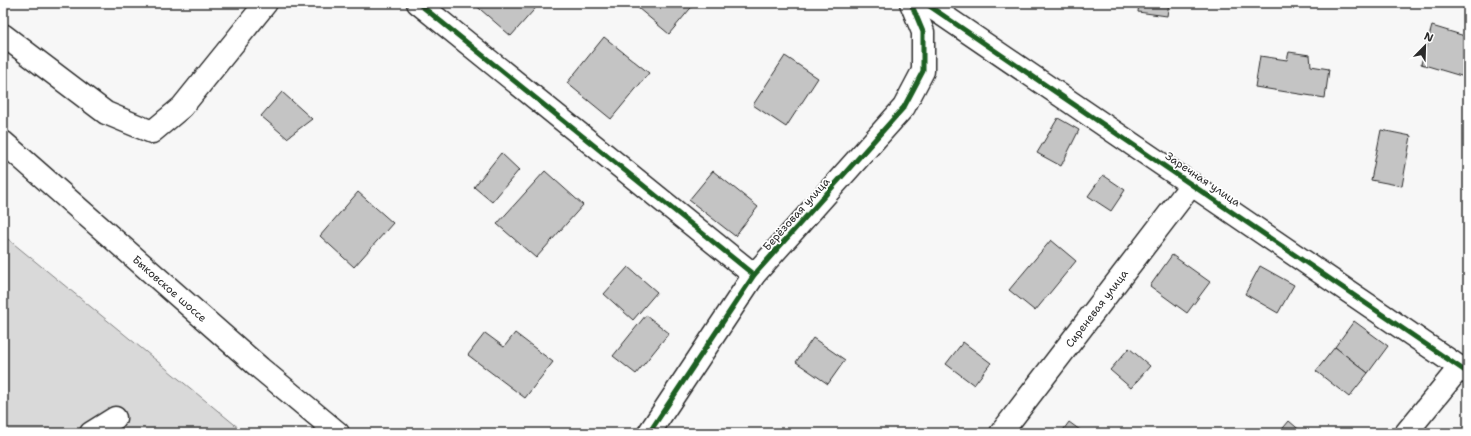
<svg xmlns="http://www.w3.org/2000/svg" width="1471" height="436" font-family="'Shantell Sans',sans-serif">
  <style>
    .green { fill: #d9d9d9; stroke: #828282 }
    .building { fill: #c4c4c4; stroke: #2b2b2b }
    .lines { fill: none; stroke-linecap: round; stroke-linejoin: round }
    .minor-casing { stroke: #2b2b2b; stroke-width: 25 }
    .major-casing { stroke: #2b2b2b; stroke-width: 25 }
    .minor { stroke: #fff; stroke-width: 22 }
    .major { stroke: #fff; stroke-width: 22 }
    .cycleway-casing { stroke: #fff; stroke-width: 8 }
    .cycleway { stroke: #1b5e20; stroke-width: 5 }
    .labels { text-anchor: middle; stroke-width: 3.5; stroke-linejoin: round; paint-order: stroke }
    .street-label { font-size: 11px; fill: #2b2b2b; stroke: #fff }
  </style>
  <rect width="100%" height="100%" fill="#f7f7f7"/>
  <filter id="ink" filterUnits="userSpaceOnUse"><feTurbulence type="fractalNoise" baseFrequency=".025" numOctaves="2"/><feDisplacementMap in="SourceGraphic" scale="8" xChannelSelector="R" yChannelSelector="G"/><feConvolveMatrix kernelMatrix="1 2 1 2 8 2 1 2 1" color-interpolation-filters="sRGB"/></filter>
  <g filter="url(#ink)">
    <polygon class="green" points="3,235 245,433 3,433"/>
    <g class="building">
      <polygon points="473,3 540,3 511,36"/>
      <polygon points="632,3 695,3 669,34"/>
      <polygon points="1069,3 1084,3 1082,8"/>
      <polygon points="1139,3 1169,3 1167,16 1138,12"/>
      <polygon points="1432,26 1468,37 1468,78 1421,64"/>
      <polygon points="604,37 649,73 611,119 567,83"/>
      <polygon points="1289,52 1310,55 1311,66 1329,69 1325,98 1255,87 1260,56 1287,60"/>
      <polygon points="785,56 818,78 786,127 753,105"/>
      <polygon points="282,92 312,119 287,138 261,116"/>
      <polygon points="1058,118 1079,130 1061,166 1037,153"/>
      <polygon points="1381,130 1411,136 1402,186 1371,180"/>
      <polygon points="501,153 519,170 492,202 474,187"/>
      <polygon points="545,171 583,205 536,258 497,224"/>
      <polygon points="713,171 758,207 735,236 689,200"/>
      <polygon points="1103,175 1125,190 1111,211 1088,196"/>
      <polygon points="358,192 393,223 354,267 320,236"/>
      <polygon points="1051,240 1076,261 1035,311 1009,290"/>
      <polygon points="1172,255 1210,282 1187,313 1150,286"/>
      <polygon points="1260,266 1294,285 1278,313 1245,294"/>
      <polygon points="628,267 657,292 633,320 604,294"/>
      <polygon points="646,315 669,333 636,374 613,356"/>
      <polygon points="1354,321 1388,346 1368,373 1335,347"/>
      <polygon points="485,333 504,347 515,333 553,362 525,398 468,355"/>
      <polygon points="813,338 845,360 828,384 796,362"/>
      <polygon points="963,342 991,363 974,385 946,364"/>
      <polygon points="1335,347 1368,373 1349,397 1316,371"/>
      <polygon points="1129,348 1150,366 1131,388 1110,370"/>
      <polygon points="1289,421 1303,433 1279,433"/>
      <polygon points="1069,422 1084,433 1061,433"/>
      <polygon points="919,429 924,433 916,433"/>
    </g>
    <g class="lines">
      <g class="minor-casing">
        <g id="minor">
          <polyline points="418,3 754,275"/>
          <polyline points="925,3 1468,373"/>
          <polyline points="3,35 106,113 152,132 182,107 266,3"/>
          <polyline points="91,433 115,418"/>
          <polyline points="649,433 754,275 904,107 923,71 923,32 911,3"/>
          <path id="s1" d="M 1001,433 L 1192,184"/>
          <polyline points="1406,433 1460,367"/>
        </g>
      </g>
      <g class="major-casing">
        <g id="major">
          <path id="s2" d="M 3,142 L 260,368 L 338,433"/>
        </g>
      </g>
      <use href="#minor" class="minor"/>
      <use href="#major" class="major"/>
      <g class="cycleway-casing">
        <g id="cycleway">
          <polyline points="418,3 754,275"/>
          <polyline points="925,3 1468,373"/>
          <polyline points="649,433 754,275 904,107 923,71 923,32 911,3"/>
        </g>
      </g>
      <use href="#cycleway" class="cycleway"/>
    </g>
  </g>
  <g class="labels">
    <g class="street-label">
      <text transform="translate(1203 179) rotate(34)" y="4">Заречная улица</text>
      <text transform="translate(796 214) rotate(-48)" y="4">Берёзовая улица</text>
      <text dy="4" stroke="none"><textPath href="#s2" startOffset="222">Быковское шоссе</textPath></text>
      <text dy="4" stroke="none"><textPath href="#s1" startOffset="157">Сиреневая улица</textPath></text>
    </g>
  </g>
  <rect width="1471" height="436" fill="none" stroke="#fff" stroke-width="16"/>
  <rect x="8" y="8" width="1455" height="420" fill="none" stroke="#2b2b2b" stroke-width="1.5" filter="url(#ink)"/>
  <g transform="translate(1425 46) rotate(23)" stroke="#ffffff" stroke-width="3" paint-order="stroke">
  <path d="M0-3L7 15L0 10L-7 15Z" fill="#2b2b2b"/>
  <text y="-6" font-size="11" font-weight="bold" text-anchor="middle" fill="#2b2b2b">N</text>
  </g>
</svg>
